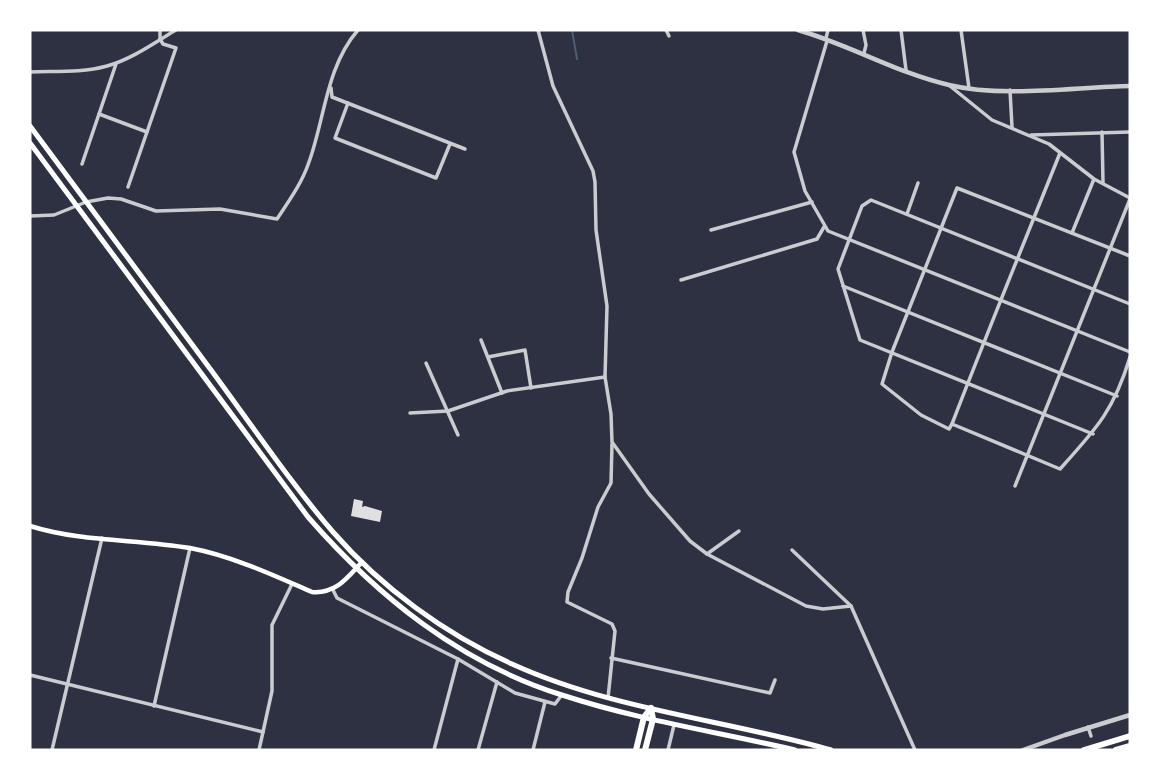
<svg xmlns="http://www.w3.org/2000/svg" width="1160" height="780" font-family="Rubik,sans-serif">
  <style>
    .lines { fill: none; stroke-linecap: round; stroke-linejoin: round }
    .stream { stroke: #4f5d75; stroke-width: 2 }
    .building { fill: #e0e0e3 }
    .minor { stroke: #caccd0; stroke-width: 3.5 }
    .tertiary { stroke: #caccd0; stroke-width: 4.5 }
    .secondary { stroke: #fff; stroke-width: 4.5 }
    .trunk { stroke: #fff; stroke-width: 5 }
    .motorway { stroke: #fff; stroke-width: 6 }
  </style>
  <rect width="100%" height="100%" fill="#2d3142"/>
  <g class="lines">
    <polyline class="stream" points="572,30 577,59"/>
  </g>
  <polygon class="building" points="354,499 363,501 362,507 365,506 382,511 380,522 351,516"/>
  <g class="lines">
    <g class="minor">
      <polyline points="538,30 553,86 593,171 595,182 596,230 607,306 605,377 611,414 612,442 649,494 690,541 707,554 806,606 823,609 851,606"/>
      <polyline points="666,30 669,36"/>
      <polyline points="863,30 866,45 864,53"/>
      <polyline points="901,30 906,70"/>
      <polyline points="961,30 969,88"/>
      <polyline points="826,38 828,30"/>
      <polyline points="160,39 160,30"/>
      <polyline points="827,41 794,152 805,191 828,231 1130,352"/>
      <path d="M 30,72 C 55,71 82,73 107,66 C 132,59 154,43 176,30"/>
      <polyline points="950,86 992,120 1049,144 1094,179 1130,198"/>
      <polyline points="331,88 332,97 465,149"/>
      <polyline points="1010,90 1012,127"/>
      <polyline points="348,103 335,138 436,178 450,144"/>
      <polyline points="99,114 147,132"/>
      <polyline points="1102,132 1103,182"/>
      <polyline points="1031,135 1130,132"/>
      <path d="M 1060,153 C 1024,243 987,333 952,424 L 949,429 L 921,415 L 882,384 L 892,352 L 957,188 L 1130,256"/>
      <polyline points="82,164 116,64"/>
      <polyline points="128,187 176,48 163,44 160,39"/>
      <polyline points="907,214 918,183"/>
      <path d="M 30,216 L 54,215 L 86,202 L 108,198 L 121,199 L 156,211 L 220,209 L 277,219 C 289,201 302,183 309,162 C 325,118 326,67 358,30"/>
      <polyline points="711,230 812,202"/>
      <polyline points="1072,233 1094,179"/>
      <polyline points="681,280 817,239 824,227"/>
      <polyline points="843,286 1117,396"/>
      <polyline points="481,340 502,393"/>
      <polyline points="488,357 525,350 531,388"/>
      <polyline points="426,363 458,435"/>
      <polyline points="410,413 448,411 507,391 605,377"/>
      <path d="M 952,424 L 1060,469 C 1097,428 1114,410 1130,357"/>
      <polyline points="1093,434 860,340 838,269 862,206 871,200 1130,304"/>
      <polyline points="1015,486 1130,199"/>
      <polyline points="792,550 851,606 915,750"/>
      <polyline points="707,554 739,531"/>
      <polyline points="333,590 337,598 458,659 515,693 555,704 561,696"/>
      <polyline points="611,658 770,693 775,680"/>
      <polyline points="30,675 263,732"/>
      <polyline points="608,698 615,631 612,624 567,602 568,592 582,558 598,507 611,483 612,444"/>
      <polyline points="154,706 190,548"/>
      <polyline points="1088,727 1091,736"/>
      <polyline points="52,750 102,538"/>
      <polyline points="259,750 272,691 272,625 292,584"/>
      <polyline points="434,750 458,659"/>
      <polyline points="478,750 497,682"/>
      <polyline points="533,750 545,702"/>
      <polyline points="668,750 674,725"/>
    </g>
    <g class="tertiary">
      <path d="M 798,30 C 850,45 897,73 949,85 C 1002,98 1075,87 1130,86"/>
      <polyline points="1023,750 1065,735 1130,715"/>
    </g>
    <path class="secondary" d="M 30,526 C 81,542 137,539 190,548 C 232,556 273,575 312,592 C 336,594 347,578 362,562"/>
    <g class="trunk">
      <path d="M 30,126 C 90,207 151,288 211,370 C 251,424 289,481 333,532 C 382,588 445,634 512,664 C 613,710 726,720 831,750"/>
      <path d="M 30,143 L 308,517 C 378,597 460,663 562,695 C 638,720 718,732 795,750"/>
    </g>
    <g class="motorway">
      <polyline points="636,750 644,717 651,708"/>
      <polyline points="645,750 653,719 651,708"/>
      <polyline points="1084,750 1130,736"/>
      <polyline points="1116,750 1130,746"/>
    </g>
  </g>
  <rect width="1160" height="780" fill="none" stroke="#ffffff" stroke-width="63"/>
</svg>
